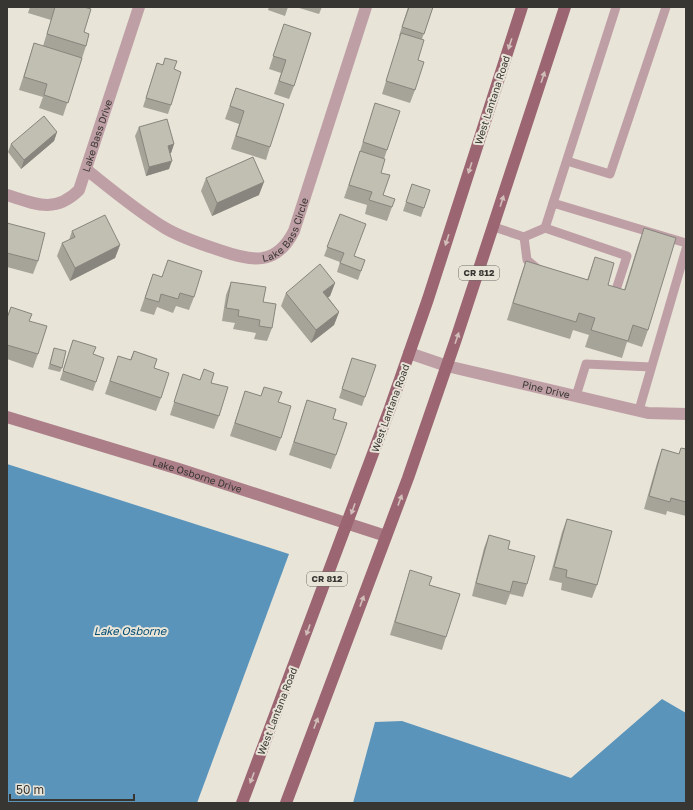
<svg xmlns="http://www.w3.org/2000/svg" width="693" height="810" font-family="'Golos Text',sans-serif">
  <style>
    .water { fill: #5b94bb }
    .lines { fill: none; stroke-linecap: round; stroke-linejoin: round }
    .lane { stroke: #bf9fa6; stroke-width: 9 }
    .street { stroke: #bf9fa6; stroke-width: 12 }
    .secondary { stroke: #ab7e88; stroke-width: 12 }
    .primary { stroke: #9b6572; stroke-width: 12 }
    .wall { fill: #a6a399 }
    .shaded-wall { fill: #87857d }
    .building { fill: #c1beb2; stroke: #87857d }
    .oneway { fill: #d1beb9 }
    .labels { text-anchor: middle; stroke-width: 4; stroke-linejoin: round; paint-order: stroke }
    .shield { fill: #e8e4d8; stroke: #6d6a64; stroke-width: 1 }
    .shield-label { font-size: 9px; font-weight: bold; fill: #383632 }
    .street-label { font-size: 10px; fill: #383632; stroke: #e8e4d8 }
    .water-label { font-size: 11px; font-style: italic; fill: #024d74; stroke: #e8e4d8 }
  </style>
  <rect width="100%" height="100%" fill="#e8e4d8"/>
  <g class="water">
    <polygon points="7,464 289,554 197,803 7,803"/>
    <polygon points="662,699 686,713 686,803 353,803 375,722 402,721 571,778"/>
  </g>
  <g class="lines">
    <g class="lane">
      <polyline points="567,161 610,174 666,7"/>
      <polyline points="553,203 686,243"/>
      <polyline points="494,227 524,237 527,260 539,270"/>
      <polyline points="524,237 545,228"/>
      <polyline points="611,295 614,296 627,256 545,228 616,7"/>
      <polyline points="576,396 586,364 651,367"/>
      <polyline points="639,410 686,249"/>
    </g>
    <g class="street">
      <path id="s1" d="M 87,170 C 112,190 137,211 165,228 C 182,238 201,244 219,250 C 251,261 276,267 294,231 L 366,7"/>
      <path id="s2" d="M 7,195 C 35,204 55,214 79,190 L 139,7"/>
      <path id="s3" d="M 409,353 L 447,366 L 648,413 L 686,414"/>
    </g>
    <path class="secondary" id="s4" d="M 7,417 L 182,470 L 386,536"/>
    <g class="primary">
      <polyline points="242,803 390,408 428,299 522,7"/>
      <polyline points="286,803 408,478 456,339 565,7"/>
    </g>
  </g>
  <g class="wall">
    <polygon points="30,7 84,7 84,32 86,46 63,116 39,108 43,97 19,90 34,43 43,46 51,20 28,13"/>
    <polygon points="269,7 288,7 285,16 268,10"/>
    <polygon points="296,7 322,7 319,14"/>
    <polygon points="408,7 433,7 422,39 418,60 415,90 410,103 382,94 400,36 399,36"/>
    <polygon points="284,24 294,86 289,99 274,94 281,73 269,69"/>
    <polygon points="165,58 174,69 171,105 168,114 143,107 157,63 163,65"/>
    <polygon points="236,88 270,147 266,160 231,149 239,124 225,119"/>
    <polygon points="375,103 387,150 384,159 360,151"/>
    <polygon points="139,127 174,144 171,153 170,153 169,169 146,176 135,136"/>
    <polygon points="57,132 54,141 21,169 8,152 11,144"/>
    <polygon points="360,151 381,173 383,195 392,207 387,221 365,214 367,205 344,198"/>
    <polygon points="206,178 259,195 212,216 201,191"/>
    <polygon points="412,184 424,208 421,217 403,211"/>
    <polygon points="340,214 354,256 365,260 358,280 337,272 340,262 324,256"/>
    <polygon points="7,223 38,261 33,274 7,267"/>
    <polygon points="644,228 648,330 642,347 627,342 622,358 585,347 589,335 573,330 570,339 507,320 520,278 526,261 587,280 595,257 608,285 624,290 638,245"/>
    <polygon points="72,231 120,245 115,258 70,281 57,256 62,243 69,240"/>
    <polygon points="168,260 194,297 189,310 176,306 173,313 157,307 154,315 140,311 153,274 162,277"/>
    <polygon points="231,282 263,302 272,328 267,341 254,339 256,333 233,329 235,323 222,321 226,295"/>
    <polygon points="335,283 330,296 328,297 339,312 334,325 311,343 281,306 286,293"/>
    <polygon points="11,307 29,321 38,354 33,368 7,359 7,317"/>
    <polygon points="73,340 93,354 96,382 93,391 60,380"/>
    <polygon points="54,348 62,368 60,372 48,369"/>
    <polygon points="134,351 154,368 161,398 156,411 105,394 118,356 130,360"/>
    <polygon points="352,358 365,397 362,406 339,398"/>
    <polygon points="204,369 211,383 219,416 214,429 170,415 183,374 200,380"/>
    <polygon points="264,387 281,438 276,451 230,436 245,391 261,396"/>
    <polygon points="307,400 333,419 336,455 331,469 289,455"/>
    <polygon points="681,448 686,449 686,516 667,511 666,515 644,509 657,463 662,449 679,454"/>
    <polygon points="567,519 597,585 592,598 561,590 562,583 549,580 562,532"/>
    <polygon points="489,535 508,549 527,584 523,597 510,594 506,605 472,596 484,548"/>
    <polygon points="410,570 429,585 446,637 442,650 390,635"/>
  </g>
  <g class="shaded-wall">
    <polygon points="57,132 54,141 21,169 24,160"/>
    <polygon points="174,144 171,153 165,155 168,146"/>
    <polygon points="172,161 169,169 146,176 149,167"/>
    <polygon points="264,182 259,195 212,216 217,203"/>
    <polygon points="120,245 115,258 70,281 75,268"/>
    <polygon points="335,283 330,296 319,305 323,292"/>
    <polygon points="339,312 334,325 311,343 316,330"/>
  </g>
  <g class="building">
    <polygon points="55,7 84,7 91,9 84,32 89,34 86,46 47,34"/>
    <polygon points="409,7 433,7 424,34 402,27"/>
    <polygon points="284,24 311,33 294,86 279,81 286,60 273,56"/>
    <polygon points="401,33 424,40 418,60 424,62 415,90 386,81"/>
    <polygon points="34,43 82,58 68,103 44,95 47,84 24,77"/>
    <polygon points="165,58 177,61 174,69 181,72 171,105 146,98 157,63 163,65"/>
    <polygon points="236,88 284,104 270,147 236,136 244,111 230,106"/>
    <polygon points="375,103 400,111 387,150 363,142"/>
    <polygon points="44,116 57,132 24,160 11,144"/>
    <polygon points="167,119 174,144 168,146 172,161 149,167 139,127"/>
    <polygon points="360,151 385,159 381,173 390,175 383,195 395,199 392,207 369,200 372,192 349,185"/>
    <polygon points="253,157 264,182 217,203 206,178"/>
    <polygon points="412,184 430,190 424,208 406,202"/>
    <polygon points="340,214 366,224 354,256 365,260 361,271 340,263 344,253 327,247"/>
    <polygon points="105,215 120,245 75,268 62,243 75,237 72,231"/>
    <polygon points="7,223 45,233 38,261 7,253"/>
    <polygon points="644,228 676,238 648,330 633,325 628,341 591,330 595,318 579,313 576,322 513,303 526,261 588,280 595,257 614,263 608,285 625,290"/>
    <polygon points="168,260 202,271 194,297 180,293 178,299 161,294 159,302 145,298 153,274 162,277"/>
    <polygon points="320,264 335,283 323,292 339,312 316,330 286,293"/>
    <polygon points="231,282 266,287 263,302 276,304 272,328 259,326 260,320 238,316 239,310 226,308"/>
    <polygon points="11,307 32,314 29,321 47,326 38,354 7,345 7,318"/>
    <polygon points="73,340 96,347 93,354 104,358 96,382 63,371"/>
    <polygon points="54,348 66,351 62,368 50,364"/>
    <polygon points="134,351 157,359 154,368 169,373 161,398 110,381 118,356 131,360"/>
    <polygon points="352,358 376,365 365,397 342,389"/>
    <polygon points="204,369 214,373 211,383 228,387 219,416 174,402 183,374 200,380"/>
    <polygon points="264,387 282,392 278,402 291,406 281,438 235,423 245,391 261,396"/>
    <polygon points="307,400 336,409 333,419 347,423 336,455 294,442"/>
    <polygon points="681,448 686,449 686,502 671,498 670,502 649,496 662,449 679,454"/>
    <polygon points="567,519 612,531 597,585 566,577 567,570 554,567"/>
    <polygon points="489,535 510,541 508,549 535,556 527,584 513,581 510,592 476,583"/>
    <polygon points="410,570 432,577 429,585 460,594 446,637 395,622"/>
  </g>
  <defs><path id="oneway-solid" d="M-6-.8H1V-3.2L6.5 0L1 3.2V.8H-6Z"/></defs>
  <g class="oneway">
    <use href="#oneway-solid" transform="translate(510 44) rotate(108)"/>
    <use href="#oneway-solid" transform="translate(543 77) rotate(-72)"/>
    <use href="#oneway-solid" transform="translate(470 168) rotate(108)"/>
    <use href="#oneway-solid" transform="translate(502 201) rotate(-72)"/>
    <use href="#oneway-solid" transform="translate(447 240) rotate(108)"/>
    <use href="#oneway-solid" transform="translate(457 338) rotate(-71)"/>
    <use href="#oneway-solid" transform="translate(400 500) rotate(-70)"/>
    <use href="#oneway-solid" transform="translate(353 509) rotate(110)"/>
    <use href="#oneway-solid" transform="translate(362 601) rotate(-70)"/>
    <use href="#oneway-solid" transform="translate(308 630) rotate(110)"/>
    <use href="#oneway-solid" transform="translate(316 723) rotate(-69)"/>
    <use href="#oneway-solid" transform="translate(252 778) rotate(111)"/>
  </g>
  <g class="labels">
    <g class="shield">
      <rect x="459" y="266" width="40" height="14" rx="3"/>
      <rect x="307" y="572" width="40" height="14" rx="3"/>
    </g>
    <g class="shield-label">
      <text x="479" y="276">CR 812</text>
      <text x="327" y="582">CR 812</text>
    </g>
    <g class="street-label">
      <text transform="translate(492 100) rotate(-72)" y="4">West Lantana Road</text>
      <text dy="4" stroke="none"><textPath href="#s2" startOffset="135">Lake Bass Drive</textPath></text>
      <text dy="4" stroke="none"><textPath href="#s1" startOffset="239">Lake Bass Circle</textPath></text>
      <text dy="4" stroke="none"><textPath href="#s3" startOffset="142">Pine Drive</textPath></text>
      <text transform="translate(390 408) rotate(-70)" y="4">West Lantana Road</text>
      <text dy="4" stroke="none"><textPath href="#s4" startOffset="199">Lake Osborne Drive</textPath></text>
      <text transform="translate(277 711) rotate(-69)" y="4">West Lantana Road</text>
    </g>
    <g class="water-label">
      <text x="130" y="635">Lake Osborne</text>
    </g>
  </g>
  <rect width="693" height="810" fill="none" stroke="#383632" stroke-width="16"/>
  <path d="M10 794v6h124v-6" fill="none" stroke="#383632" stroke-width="2"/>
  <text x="16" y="794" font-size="12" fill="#383632" stroke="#e8e4d8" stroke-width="3" paint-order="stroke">50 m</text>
</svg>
